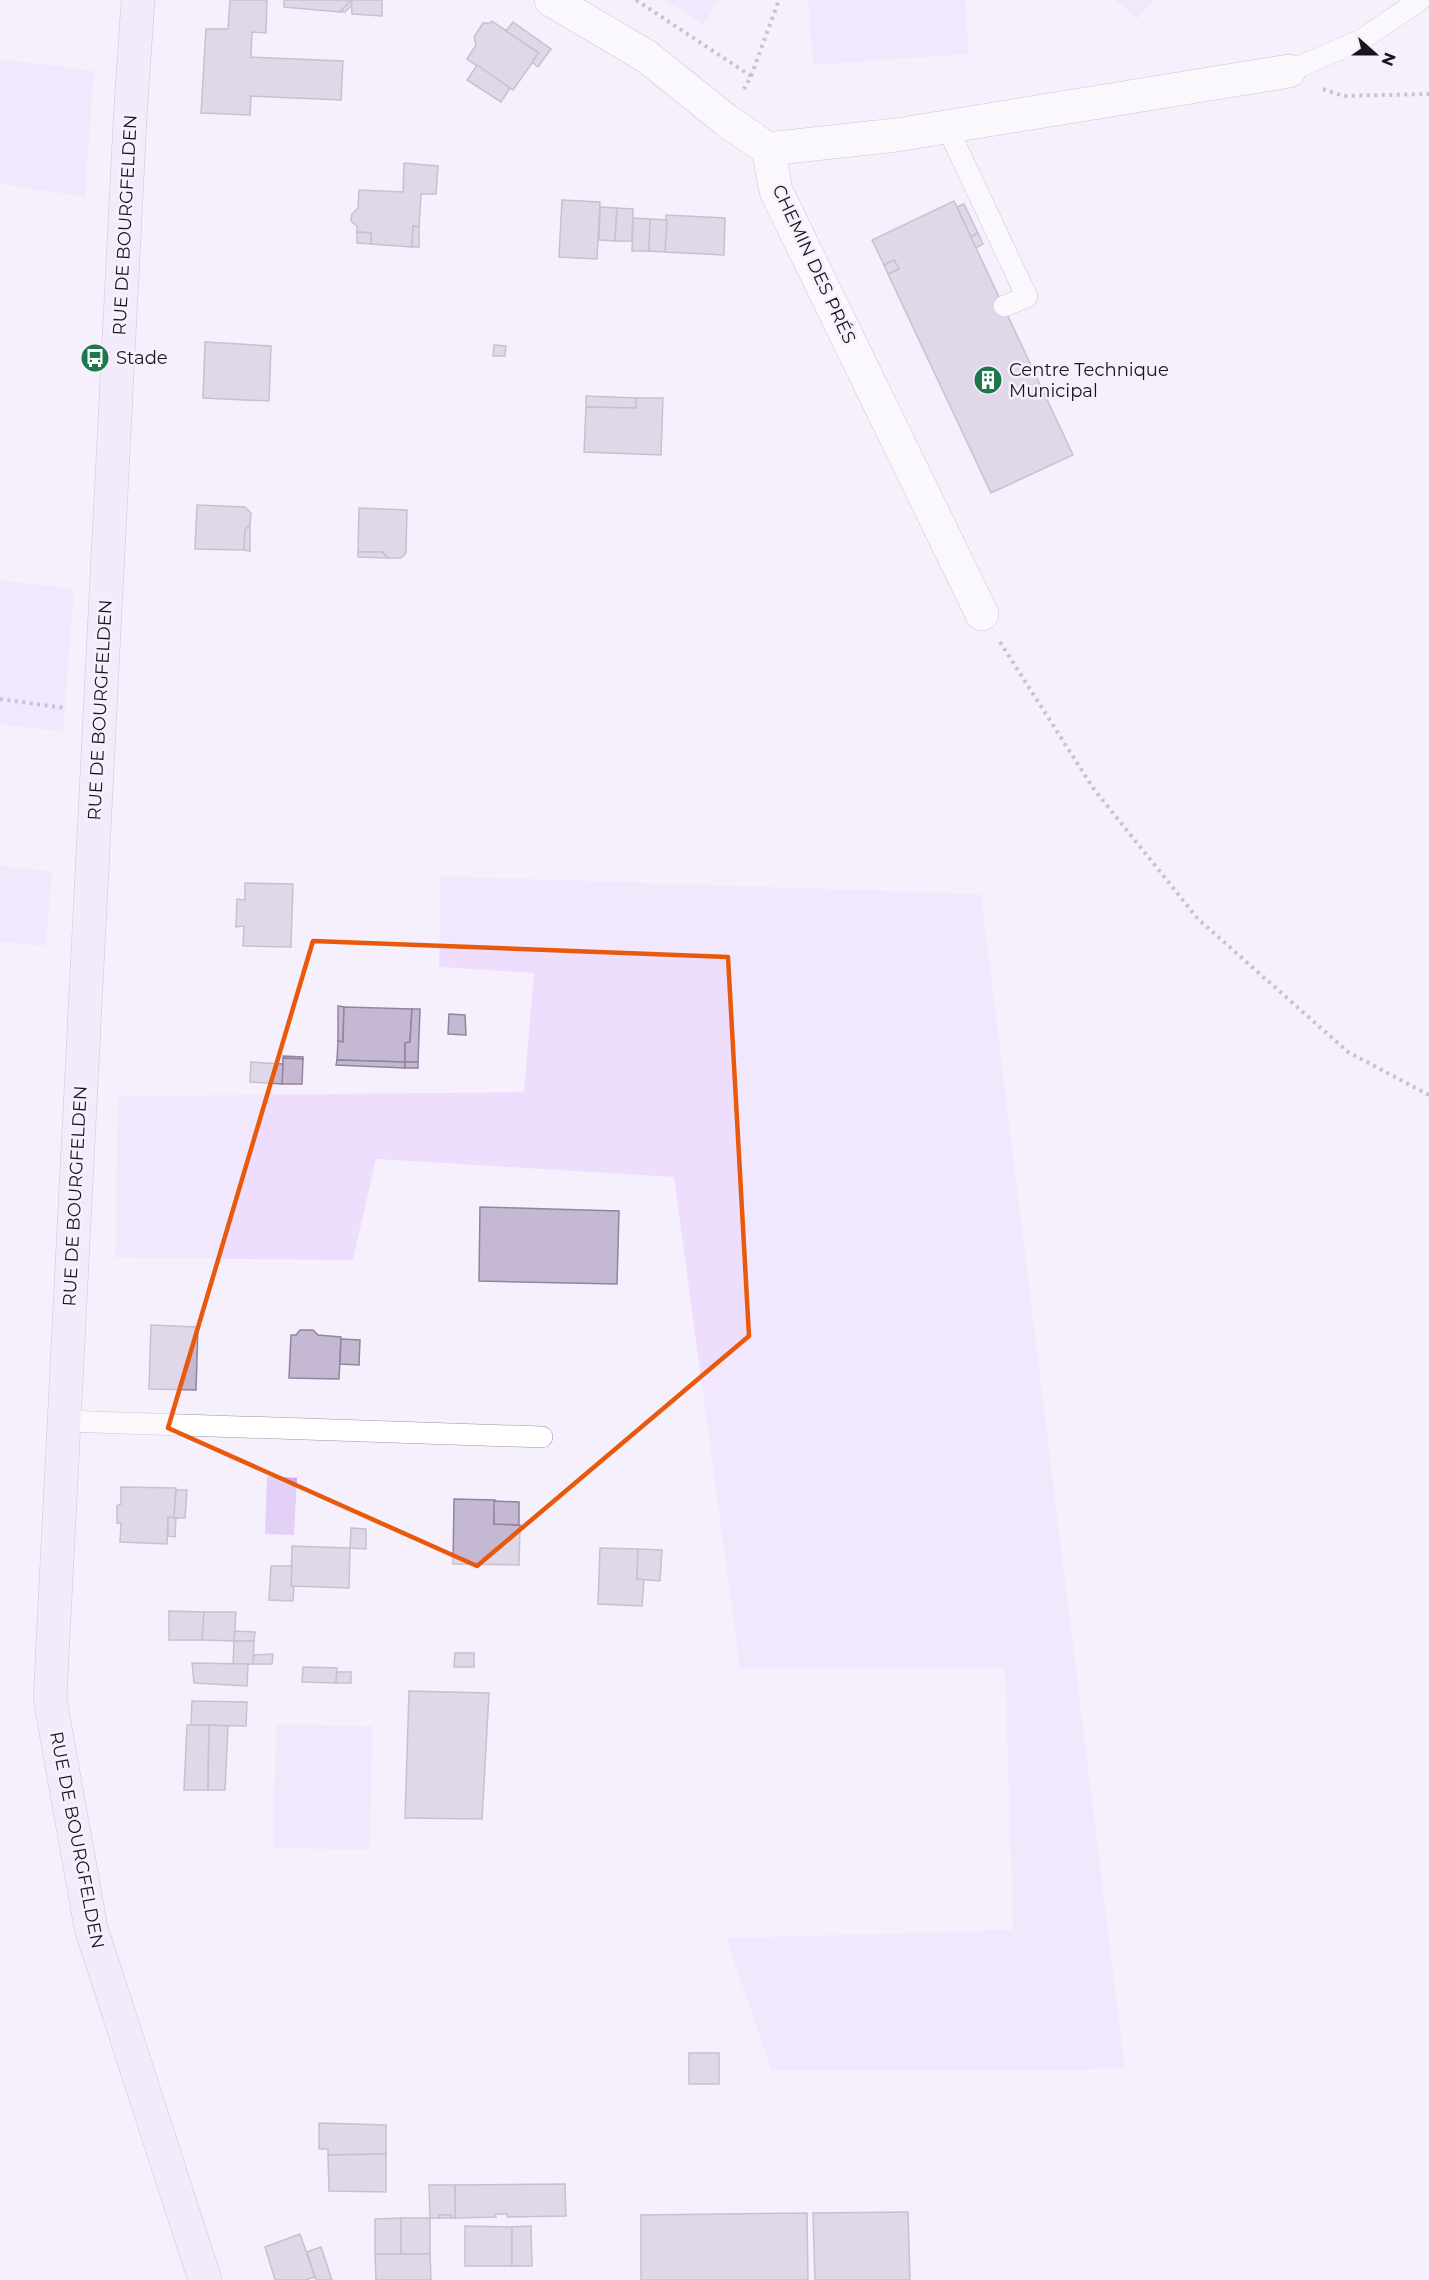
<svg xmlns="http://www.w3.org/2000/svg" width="1429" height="2280" font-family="Montserrat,sans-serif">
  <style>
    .green { fill: #eedefe }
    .water { fill: #cda9ef }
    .building { fill: #c5b8d3; stroke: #91859e; stroke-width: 1.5 }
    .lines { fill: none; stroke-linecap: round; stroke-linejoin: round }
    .service-casing { stroke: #9e91ab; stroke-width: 22 }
    .minor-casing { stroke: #9e91ab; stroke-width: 34 }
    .secondary-casing { stroke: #9e91ab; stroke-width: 34 }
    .path { stroke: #8f8994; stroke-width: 4; stroke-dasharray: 3 4.5; stroke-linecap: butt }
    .service { stroke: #fff; stroke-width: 21 }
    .minor { stroke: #fff; stroke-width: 33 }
    .secondary { stroke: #f0e2fd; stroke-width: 33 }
    .marked { fill: none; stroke: #e8590c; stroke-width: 4.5; stroke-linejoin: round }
    .labels { text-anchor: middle; stroke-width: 5; stroke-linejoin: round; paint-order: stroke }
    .street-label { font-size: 18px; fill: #19141d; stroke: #f6f0fc }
    .poi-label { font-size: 18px; fill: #19141d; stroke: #f6f0fc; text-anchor: start }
  </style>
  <rect width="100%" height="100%" fill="#f6f0fc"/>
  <g class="green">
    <polygon points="664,0 719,0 703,25"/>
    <polygon points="808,0 965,0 969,54 813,65"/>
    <polygon points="1115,0 1153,0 1137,19"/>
    <polygon points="0,59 94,71 85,197 0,184"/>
    <polygon points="0,580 74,589 63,732 0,724"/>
    <polygon points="0,866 52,871 46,947 0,941"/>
    <polygon points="440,876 981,894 1125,2069 772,2071 726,1938 1013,1930 1005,1668 740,1669 674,1177 376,1159 353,1260 115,1258 118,1096 524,1092 534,973 439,967"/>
    <polygon points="276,1724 372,1726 370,1850 273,1848"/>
  </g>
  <polygon class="water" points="267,1476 297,1478 294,1535 265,1534"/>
  <g class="building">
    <polygon points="230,0 267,0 266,33 252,32 251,57 343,61 341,100 251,96 250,115 201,113 206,29 228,29"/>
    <polygon points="284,0 382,0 382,16 352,14 351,0 340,12 284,7"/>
    <polygon points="351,0 352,5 345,12 340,12"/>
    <polygon points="492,21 539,53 513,90 467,59 476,45 474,37 483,23 491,23"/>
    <polygon points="513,22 551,49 538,67 532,62 539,53 506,31"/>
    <polygon points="477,65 510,88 501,102 467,80"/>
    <polygon points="404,163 438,166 436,194 421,194 419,227 413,226 412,247 371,244 371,233 357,232 357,226 351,221 352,214 358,208 359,190 403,192"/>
    <polygon points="562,200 600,202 597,259 559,257"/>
    <polygon points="954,201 1073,455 991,493 888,274 899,269 894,260 884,265 872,240"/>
    <polygon points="964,204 978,233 971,237 957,207"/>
    <polygon points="600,207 617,208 615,241 599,240"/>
    <polygon points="617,208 633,209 632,241 615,241"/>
    <polygon points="666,215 725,218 724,255 665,252"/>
    <polygon points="633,218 650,219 649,251 632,251"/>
    <polygon points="650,219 667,220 665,252 649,251"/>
    <polygon points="413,226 419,227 419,247 412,247"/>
    <polygon points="357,232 371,233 371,244 357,243"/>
    <polygon points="978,233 983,244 976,248 971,237"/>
    <polygon points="894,260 899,269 888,274 884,265"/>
    <polygon points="205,342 271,346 269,401 203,398"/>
    <polygon points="494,345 506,346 505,356 493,356"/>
    <polygon points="586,396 636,398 636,408 586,407"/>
    <polygon points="636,398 663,398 661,455 584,452 586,407 636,408"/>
    <polygon points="197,505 245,507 251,513 250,524 245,530 244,550 195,549"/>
    <polygon points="359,508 407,510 406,553 401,558 388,558 382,552 358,552"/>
    <polygon points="250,524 250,551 244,550 245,530"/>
    <polygon points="358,552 382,552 388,558 358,557"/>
    <polygon points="245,883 293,884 291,947 243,946 244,926 236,927 237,899 245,900"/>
    <polygon points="338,1006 344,1007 343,1042 338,1041"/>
    <polygon points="344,1007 412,1009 410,1042 405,1043 405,1062 337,1060 338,1041 343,1042"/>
    <polygon points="412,1009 420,1009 418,1062 405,1062 405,1043 410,1042"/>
    <polygon points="449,1014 465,1015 466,1035 448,1034"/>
    <polygon points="283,1056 303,1057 303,1059 283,1058"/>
    <polygon points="283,1058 303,1059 302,1084 282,1084"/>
    <polygon points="337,1060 405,1062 405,1068 336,1065"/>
    <polygon points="251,1062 283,1064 282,1084 250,1082"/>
    <rect x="405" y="1062" width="13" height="6"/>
    <polygon points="480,1207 619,1211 617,1284 479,1281"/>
    <polygon points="151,1325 198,1327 196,1390 149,1389"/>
    <polygon points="300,1330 313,1330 318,1335 341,1337 339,1379 289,1378 291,1335 296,1335"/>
    <polygon points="341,1339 360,1340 359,1365 340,1364"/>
    <polygon points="121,1487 176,1488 174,1518 168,1517 167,1544 120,1542 121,1523 117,1523 117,1506 121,1504"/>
    <polygon points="176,1490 187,1490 185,1518 174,1518"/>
    <polygon points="454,1499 495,1500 494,1524 520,1525 519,1565 453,1564"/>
    <polygon points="494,1501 519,1502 519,1525 494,1524"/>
    <polygon points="168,1517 176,1518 175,1537 168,1536"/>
    <polygon points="351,1528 366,1529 366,1549 350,1548"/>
    <polygon points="292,1546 350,1548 349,1588 291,1586"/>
    <polygon points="600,1548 638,1549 637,1579 644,1579 642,1606 598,1604"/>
    <polygon points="638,1549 662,1550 660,1581 637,1579"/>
    <polygon points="271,1566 292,1566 291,1586 294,1586 293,1601 269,1600"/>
    <polygon points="169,1611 204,1612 202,1640 169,1640"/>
    <polygon points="204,1612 236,1612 234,1641 202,1640"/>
    <polygon points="235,1631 255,1632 254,1641 234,1641"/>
    <polygon points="234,1641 254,1641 253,1664 233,1664"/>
    <polygon points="455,1653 474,1653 474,1667 454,1667"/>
    <polygon points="273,1654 272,1664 253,1664 254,1655"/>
    <polygon points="192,1663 248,1664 247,1686 194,1683"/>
    <polygon points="303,1667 337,1668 336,1683 302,1682"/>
    <polygon points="337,1672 351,1672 351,1683 336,1683"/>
    <polygon points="409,1691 489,1693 482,1819 405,1818"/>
    <polygon points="192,1701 247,1702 246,1726 191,1725"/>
    <polygon points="187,1725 209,1725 208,1790 184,1790"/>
    <polygon points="209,1725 228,1726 225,1790 208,1790"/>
    <rect x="689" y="2053" width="30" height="31"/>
    <polygon points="319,2123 386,2125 386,2154 328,2155 328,2149 319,2149"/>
    <polygon points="386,2154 386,2192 329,2191 328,2155"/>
    <polygon points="565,2184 566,2216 507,2217 507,2214 495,2214 496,2217 455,2218 455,2185"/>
    <polygon points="429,2185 455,2185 455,2218 451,2218 451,2215 439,2215 440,2218 430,2218"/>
    <polygon points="908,2212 910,2280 815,2280 813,2213"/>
    <polygon points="807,2213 808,2280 641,2280 641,2215"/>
    <polygon points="439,2215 451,2215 451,2218 440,2218"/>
    <polygon points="401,2218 401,2254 375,2254 375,2219"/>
    <rect x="401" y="2218" width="29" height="36"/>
    <polygon points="465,2226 512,2227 512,2266 465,2266"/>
    <polygon points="531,2226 532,2266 512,2266 512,2227"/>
    <polygon points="300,2234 315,2277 305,2280 275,2280 265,2247"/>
    <polygon points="321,2247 332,2280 316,2280 315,2277 307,2252"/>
    <polygon points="375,2254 430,2254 431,2280 376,2280"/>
  </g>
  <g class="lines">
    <g class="service-casing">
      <g id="service">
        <polyline points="1289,71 1361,40 1420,0"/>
        <polyline points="947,127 1027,297 1004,306"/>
        <polyline points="64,1421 542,1437"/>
      </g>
    </g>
    <g class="minor-casing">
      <g id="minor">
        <polyline points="551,0 646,56 727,121 768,149 776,191 982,614"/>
        <polyline points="768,149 896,135 1289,71"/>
      </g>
    </g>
    <g class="secondary-casing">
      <polyline id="secondary" points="138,0 130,120 50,1699 91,1928 205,2280"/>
    </g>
    <g class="path">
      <polyline points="636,0 751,76 744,89"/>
      <polyline points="751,76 779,0"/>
      <polyline points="1323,89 1343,96 1429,94"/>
      <polyline points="1000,642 1093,788 1198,919 1348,1052 1429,1095"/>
      <polyline points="0,699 65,708"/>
    </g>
    <use href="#service" class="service"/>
    <use href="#minor" class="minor"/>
    <use href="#secondary" class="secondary"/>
  </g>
  <path d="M0 0H1429V2280H0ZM 313,941 L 728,957 L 749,1336 L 477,1566 L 168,1428 Z" fill="#f6f0fc" fill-opacity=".55" fill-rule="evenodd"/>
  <path class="marked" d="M 313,941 L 728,957 L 749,1336 L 477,1566 L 168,1428 Z"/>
  <defs>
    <g id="bus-disc" transform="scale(1.5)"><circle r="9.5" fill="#1e784d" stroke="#f6f0fc"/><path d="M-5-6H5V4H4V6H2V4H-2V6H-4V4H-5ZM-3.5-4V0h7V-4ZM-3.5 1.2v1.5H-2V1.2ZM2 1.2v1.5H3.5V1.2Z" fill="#fff"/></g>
    <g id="building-disc" transform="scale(1.5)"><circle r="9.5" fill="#1e784d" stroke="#f6f0fc"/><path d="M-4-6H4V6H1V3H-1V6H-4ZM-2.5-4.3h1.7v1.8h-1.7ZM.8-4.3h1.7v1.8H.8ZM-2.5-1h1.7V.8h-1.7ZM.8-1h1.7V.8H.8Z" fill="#fff"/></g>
  </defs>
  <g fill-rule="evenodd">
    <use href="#bus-disc" x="95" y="358"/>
    <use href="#building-disc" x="988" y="380"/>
  </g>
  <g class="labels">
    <g class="street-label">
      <text transform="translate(125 225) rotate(-87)" y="6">RUE DE BOURGFELDEN</text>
      <text transform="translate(814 264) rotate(65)" y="6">CHEMIN DES PRÉS</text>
      <text transform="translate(100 710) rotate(-87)" y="6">RUE DE BOURGFELDEN</text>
      <text transform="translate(75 1196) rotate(-87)" y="6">RUE DE BOURGFELDEN</text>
      <text transform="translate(77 1840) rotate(79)" y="6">RUE DE BOURGFELDEN</text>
    </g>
    <g class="poi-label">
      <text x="116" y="364">Stade</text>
      <text x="1009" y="376">Centre Technique<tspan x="1009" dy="21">Municipal</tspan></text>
    </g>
  </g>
  <g transform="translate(1375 54) rotate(111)" stroke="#f6f0fc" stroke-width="4.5" paint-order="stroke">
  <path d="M0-4.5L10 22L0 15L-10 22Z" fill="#19141d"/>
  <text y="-9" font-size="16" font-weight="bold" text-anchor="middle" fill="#19141d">N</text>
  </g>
</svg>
